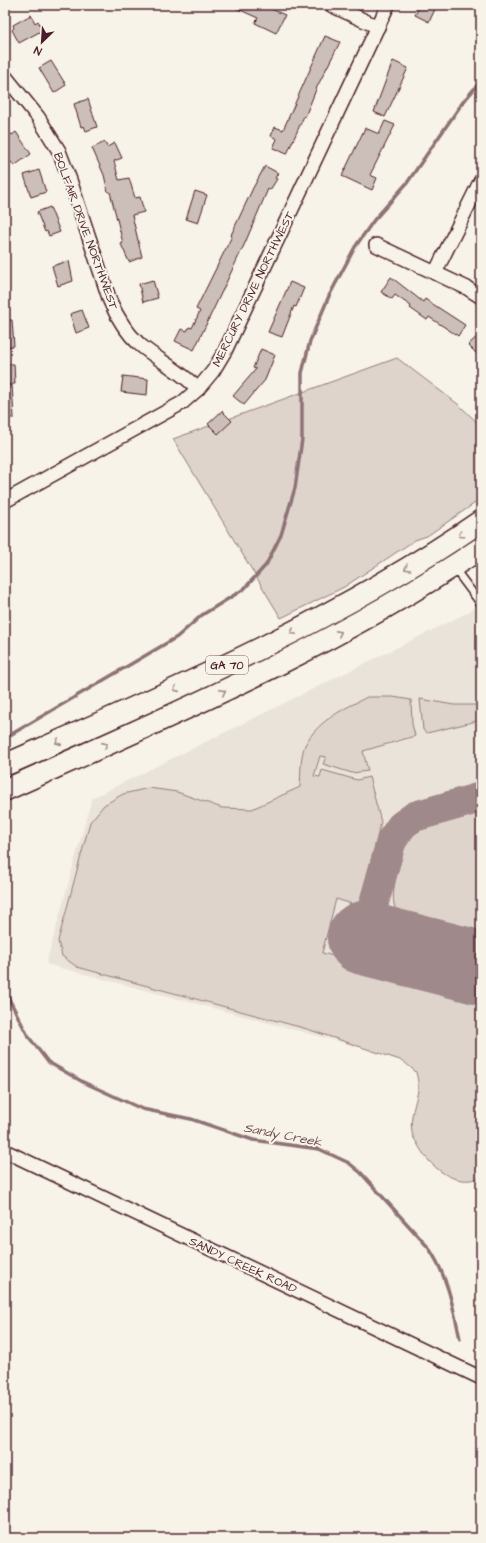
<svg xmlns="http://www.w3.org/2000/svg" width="486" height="1543" font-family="'Architects Daughter',sans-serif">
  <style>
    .built { fill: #eae3da }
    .green { fill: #ded4cc; stroke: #947a7c }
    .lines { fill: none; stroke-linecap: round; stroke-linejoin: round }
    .stream { stroke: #8e7275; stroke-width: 3.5 }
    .taxiway { stroke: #a0898a; stroke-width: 30 }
    .runway { stroke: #a0898a; stroke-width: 74 }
    .building { fill: #ccbfb9; stroke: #4a1f2b }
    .lane-casing { stroke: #4a1f2b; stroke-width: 10 }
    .street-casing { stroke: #4a1f2b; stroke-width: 16 }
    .primary-casing { stroke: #4a1f2b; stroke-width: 24 }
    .lane { stroke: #f7f3e8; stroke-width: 7 }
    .street { stroke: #f7f3e8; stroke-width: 13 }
    .primary { stroke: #f7f3e8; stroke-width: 21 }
    .oneway { stroke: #a0898a }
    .labels { text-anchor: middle; stroke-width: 4; stroke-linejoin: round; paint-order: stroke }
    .shield { fill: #f7f3e8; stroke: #7e5f64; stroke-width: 1 }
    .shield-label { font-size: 11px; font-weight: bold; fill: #4a1f2b }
    .street-label { font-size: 12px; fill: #4a1f2b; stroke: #f7f3e8 }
    .water-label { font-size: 13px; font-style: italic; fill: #6c4950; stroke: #f7f3e8 }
  </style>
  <rect width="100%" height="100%" fill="#f7f3e8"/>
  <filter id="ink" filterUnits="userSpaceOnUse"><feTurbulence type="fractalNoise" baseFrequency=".025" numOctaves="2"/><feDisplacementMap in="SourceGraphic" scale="8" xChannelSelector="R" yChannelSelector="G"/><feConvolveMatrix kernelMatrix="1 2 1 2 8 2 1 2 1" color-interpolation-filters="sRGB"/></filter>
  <g filter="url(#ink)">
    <polygon class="built" points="481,602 481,1079 46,964 92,798 469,612"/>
    <g class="green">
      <polygon points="397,358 459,405 481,426 481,499 427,536 415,540 344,587 281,618 173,439"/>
      <path d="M 367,697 L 393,697 L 411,700 L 412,724 L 415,736 L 363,751 L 368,771 L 352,773 L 323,764 L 326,757 L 320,756 L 314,776 L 320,777 L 322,770 L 357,780 L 369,777 L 381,822 L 359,906 L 336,899 L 322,953 L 481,994 L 481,1177 C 455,1189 428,1166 417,1143 C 415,1140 412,1136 412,1132 C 409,1118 416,1103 418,1090 C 419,1084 417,1077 416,1072 L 403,1061 L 307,1029 L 77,967 L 62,956 L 58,941 L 90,822 L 104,805 L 123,794 L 149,788 L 177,792 L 222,808 L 252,809 L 300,787 C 301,774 300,757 305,745 C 318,720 344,709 367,697 Z"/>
      <polygon points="420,699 454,705 481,705 481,720 427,733 423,730"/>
      <path d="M 481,813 L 481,941 L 402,920 C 384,901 399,871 404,849 L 414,834 L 421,830 Z"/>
    </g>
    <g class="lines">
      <g class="stream">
        <polyline points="5,738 177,637 202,615 244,589 266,565 281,535 295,488 302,439 302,373 310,341 329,296 355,247 374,220 407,183 463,102 481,81"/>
        <path d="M 5,991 L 28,1036 L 48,1062 L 83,1082 L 142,1109 L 191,1119 L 253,1140 L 319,1149 L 349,1163 L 361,1173 L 428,1247 C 447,1274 453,1306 460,1339"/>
      </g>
      <polyline class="taxiway" points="364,938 392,839 401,826 415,816 481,797"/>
      <polyline class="runway" points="364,938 481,968"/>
    </g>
    <g class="building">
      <polygon points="229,5 262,5 285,15 276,33 255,23 258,18"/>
      <polygon points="420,5 437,5 429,22 415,15"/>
      <polygon points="31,15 35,23 38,21 43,30 19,43 12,30 14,28 13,25"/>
      <polygon points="325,36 340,42 317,87 305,117 304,116 287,154 273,148 277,139 271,136 275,127 283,130"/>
      <polygon points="51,61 66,85 54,93 39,68"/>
      <polygon points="393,61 408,68 385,117 374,112"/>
      <polygon points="88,99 97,127 86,131 84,126 81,127 74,104"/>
      <polygon points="385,121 395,125 370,175 377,178 372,190 342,176 365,128 379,134"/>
      <polygon points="5,127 12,135 16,132 31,154 14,166 5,154"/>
      <polygon points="105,142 107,147 115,143 122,158 114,161 119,180 129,178 135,198 140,197 144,212 132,215 142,257 129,262 121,244 123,243 110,192 108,192 104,175 92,148"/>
      <polygon points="265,166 278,173 275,178 277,179 270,190 268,189 245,243 194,350 175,341 181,329 187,331 189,327 192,328 200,311 196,309 232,236 231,235 253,188"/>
      <polygon points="39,170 46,192 31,197 24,175"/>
      <polygon points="195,191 207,195 198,223 186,219"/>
      <polygon points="50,207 60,232 49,236 47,231 45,232 37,212"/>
      <polygon points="69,261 73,281 58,286 52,266"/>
      <polygon points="391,277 423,302 425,299 465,325 458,336 429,317 427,320 410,308 411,306 395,295 392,299 381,292"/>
      <polygon points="153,280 158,298 143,302 139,284"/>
      <polygon points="290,282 304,288 296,307 294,306 282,337 268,332"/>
      <polygon points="82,310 89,328 76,333 70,314"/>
      <polygon points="5,320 12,320 14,346 5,347"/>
      <polygon points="481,333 481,358 468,345"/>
      <polygon points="261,349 275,355 265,380 244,405 233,396 256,369 253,368"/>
      <polygon points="5,364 14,364 15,384 5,384"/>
      <polygon points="123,376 148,379 147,395 121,392"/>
      <polygon points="12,385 14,418 5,418 5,386"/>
      <polygon points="222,411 232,421 218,434 208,424"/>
    </g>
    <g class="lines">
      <g class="lane-casing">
        <polyline id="lane" points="454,568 481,604"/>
      </g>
      <g class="street-casing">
        <g id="street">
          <polyline points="331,5 378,27"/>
          <path d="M 5,76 L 38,117 L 59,151 L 70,180 L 110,301 C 117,317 126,332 139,344 C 158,360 181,371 198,389"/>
          <polyline points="376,245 467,288 481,297"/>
          <polyline points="435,273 481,180"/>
          <polyline points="5,501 182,403 198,389 213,371 225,351 388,5"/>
          <polyline points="5,1151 481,1378"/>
        </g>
      </g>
      <g class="primary-casing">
        <g id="primary">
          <path d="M 5,765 C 168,693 333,623 481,521"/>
          <path d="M 5,790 C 168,717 332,648 481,548"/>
        </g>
      </g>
      <use href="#lane" class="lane"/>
      <use href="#street" class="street"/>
      <use href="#primary" class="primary"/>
    </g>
    <defs><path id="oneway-chevron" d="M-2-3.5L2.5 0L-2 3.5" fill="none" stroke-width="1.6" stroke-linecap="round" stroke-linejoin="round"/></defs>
    <g class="oneway">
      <use href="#oneway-chevron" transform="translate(461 535) rotate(145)"/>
      <use href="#oneway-chevron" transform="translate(407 568) rotate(150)"/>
      <use href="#oneway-chevron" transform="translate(293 632) rotate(153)"/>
      <use href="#oneway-chevron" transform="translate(339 633) rotate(-28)"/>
      <use href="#oneway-chevron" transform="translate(176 689) rotate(156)"/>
      <use href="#oneway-chevron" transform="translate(223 692) rotate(-26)"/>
      <use href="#oneway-chevron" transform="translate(58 742) rotate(156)"/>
      <use href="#oneway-chevron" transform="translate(105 745) rotate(-24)"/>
    </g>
  </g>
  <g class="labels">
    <rect class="shield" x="206" y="656" width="42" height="18" rx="3"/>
    <g class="shield-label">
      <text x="227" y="669">GA 70</text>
    </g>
    <g class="street-label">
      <text transform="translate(86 231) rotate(70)" y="4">BOLFAIR DRIVE NORTHWEST</text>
      <text transform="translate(253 289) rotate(-64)" y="4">MERCURY DRIVE NORTHWEST</text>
      <text transform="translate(243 1265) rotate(25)" y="4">SANDY CREEK ROAD</text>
    </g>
    <g class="water-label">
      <text transform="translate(283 1134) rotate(11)" y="5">Sandy Creek</text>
    </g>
  </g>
  <rect width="486" height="1543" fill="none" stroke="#f7f3e8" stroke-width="20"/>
  <rect x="10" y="10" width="466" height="1523" fill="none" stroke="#4a1f2b" stroke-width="1.5" filter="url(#ink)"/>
  <g transform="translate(42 42) rotate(205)" stroke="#f7f3e8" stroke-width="3" paint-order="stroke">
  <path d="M0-3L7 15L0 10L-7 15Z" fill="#4a1f2b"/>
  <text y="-6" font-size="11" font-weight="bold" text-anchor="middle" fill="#4a1f2b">N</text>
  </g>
</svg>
